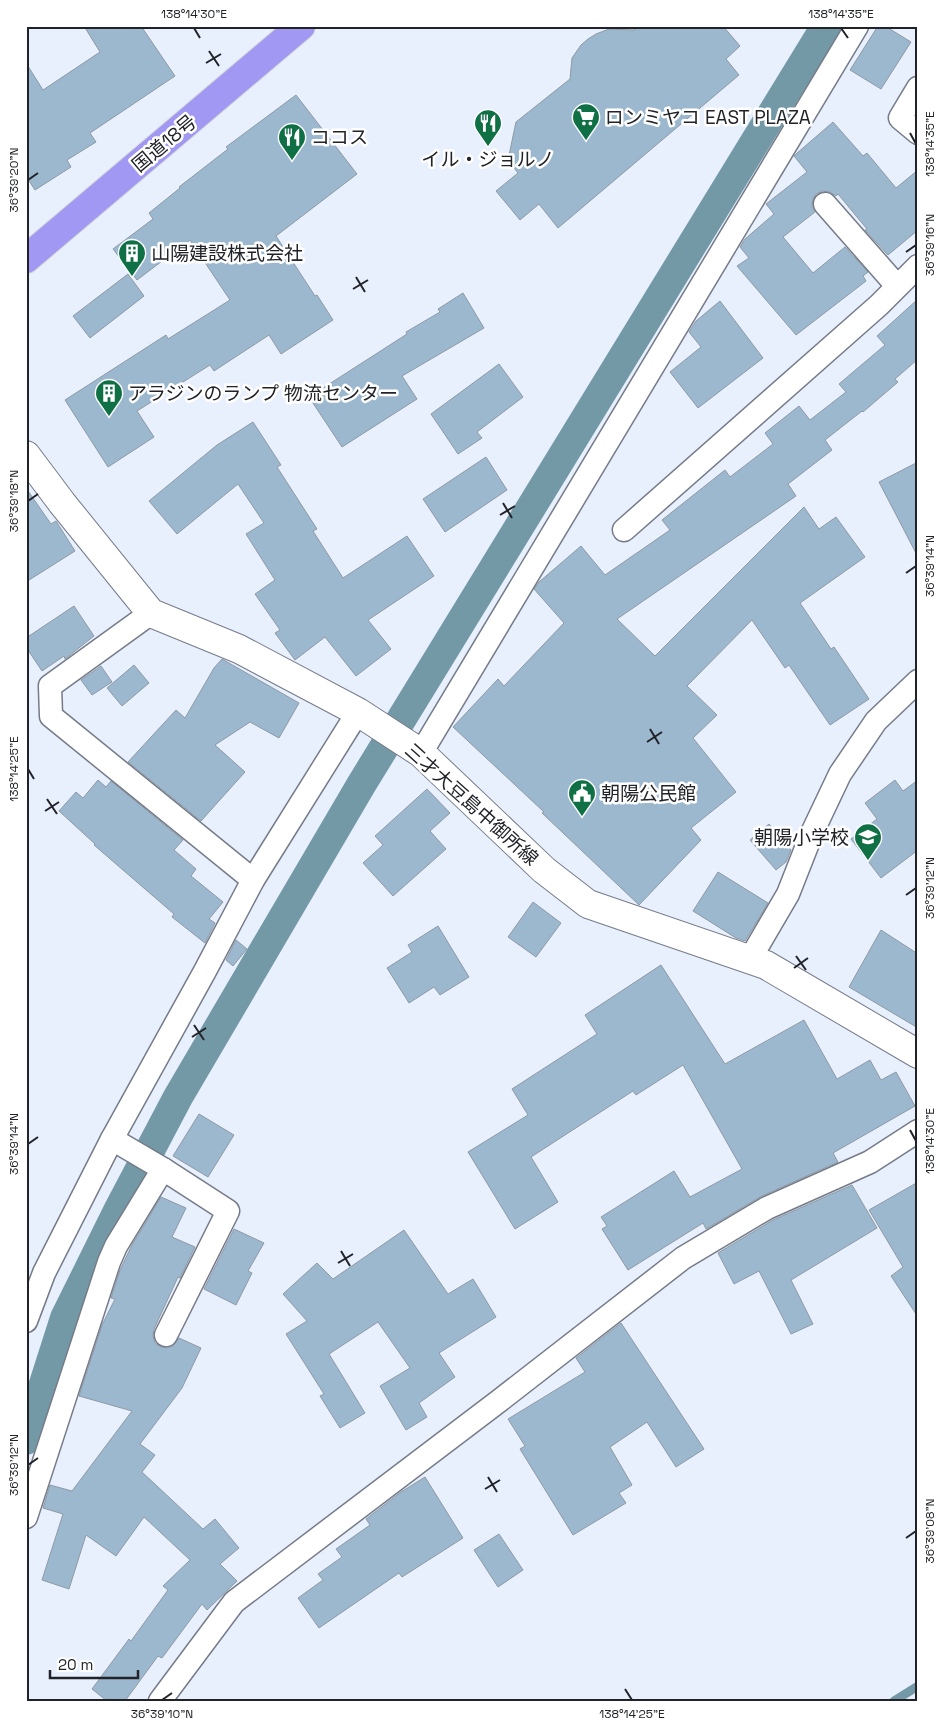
<svg xmlns="http://www.w3.org/2000/svg" width="944" height="1727" font-family="'Space Grotesk','Noto Sans JP',sans-serif">
  <style>
    .lines { fill: none; stroke-linecap: round; stroke-linejoin: round }
    .stream { stroke: #7499a6; stroke-width: 9 }
    .canal { stroke: #7499a6; stroke-width: 30 }
    .building { fill: #9cb8cf; stroke: #8e9aa4 }
    .minor-casing { stroke: #757b88; stroke-width: 25 }
    .secondary-casing { stroke: #757b88; stroke-width: 30 }
    .trunk-casing { stroke: #d3d3d4; stroke-width: 30 }
    .minor { stroke: #fff; stroke-width: 22 }
    .secondary { stroke: #fff; stroke-width: 28 }
    .trunk { stroke: #a098f2; stroke-width: 28 }
    .ticks { fill: none; stroke: #212328; stroke-width: 2 }
    .labels { text-anchor: middle; stroke-width: 5; stroke-linejoin: round; paint-order: stroke }
    .poi-label { font-size: 19px; fill: #212328; stroke: #fff; text-anchor: start }
    .street-label { font-size: 19px; fill: #212328; stroke: #fff }
    .neatline { fill: none; stroke: #212328; stroke-width: 2 }
    .ticks-label { font-size: 12px; text-anchor: middle; fill: #212328 }
  </style>
  <rect width="100%" height="100%" fill="#e8effd"/>
  <g class="lines">
    <polyline class="stream" points="894,1701 918,1686"/>
    <polyline class="canal" points="26,1440 65,1318 119,1209 178,1097 361,785 826,26"/>
  </g>
  <g class="building">
    <polygon points="84,26 141,26 175,76 90,133 96,142 67,160 71,167 35,190 26,176 26,63 43,90 100,52"/>
    <polygon points="639,26 723,26 740,46 726,59 739,75 558,228 539,204 520,220 496,191 518,173 508,160 516,122 570,79 572,58 581,45 588,39 596,34 609,29 634,30"/>
    <polygon points="878,26 885,26 911,42 881,89 850,70"/>
    <polygon points="296,95 357,174 276,236 315,296 317,295 333,320 281,354 269,335 214,371 210,365 137,411 154,437 108,467 65,400 166,335 168,339 230,300 190,240 137,280 113,249 153,219 149,213 180,188 179,187 228,149 226,147"/>
    <polygon points="833,122 863,156 867,153 896,188 918,170 918,230 888,255 865,230 867,229 838,194 836,196 830,192 823,191 816,194 813,199 812,206 815,212 783,237 813,273 845,247 868,272 863,276 866,281 796,335 737,266 749,258 740,247 745,239 774,214 766,204 807,172 794,156 796,154"/>
    <polygon points="128,274 144,296 90,338 73,316"/>
    <polygon points="463,293 484,328 402,376 417,399 342,447 309,397 407,334 406,332 440,312 438,309"/>
    <polygon points="918,299 918,359 895,379 898,382 863,412 862,411 825,440 832,450 788,484 796,496 617,619 655,656 804,507 819,529 836,517 865,557 800,603 831,649 834,647 869,699 830,725 789,665 785,668 752,620 687,686 717,715 693,738 736,792 691,828 701,840 639,905 542,813 544,812 453,727 498,679 504,686 564,623 534,589 539,582 581,546 605,575 670,530 662,520 725,470 730,477 773,444 765,433 799,406 810,420 846,392 839,384 885,345 877,336"/>
    <polygon points="720,301 763,358 698,408 670,372 701,347 689,332 696,321"/>
    <polygon points="499,364 523,397 477,432 482,438 458,454 431,414"/>
    <polygon points="253,422 281,465 277,467 317,529 313,531 343,578 407,536 434,576 368,620 391,649 356,676 325,637 295,660 275,633 280,630 255,594 275,580 246,534 264,523 238,484 177,534 149,501 217,445"/>
    <polygon points="486,457 507,490 445,532 423,499"/>
    <polygon points="918,462 918,557 879,482"/>
    <polygon points="26,488 51,524 56,521 75,551 26,582"/>
    <polygon points="74,606 94,636 65,659 64,656 42,671 26,647 26,638"/>
    <polygon points="222,659 299,703 279,738 250,722 215,745 245,772 201,821 128,762 176,710 185,718 214,668"/>
    <polygon points="134,665 149,683 122,706 107,688"/>
    <polygon points="101,666 112,682 92,695 81,680"/>
    <polygon points="98,780 106,787 111,781 183,840 174,850 196,869 191,876 223,902 209,919 215,923 205,943 172,917 174,914 94,845 95,844 59,811 76,792 83,798"/>
    <polygon points="895,780 903,791 918,780 918,850 881,878 851,839 877,819 865,803"/>
    <polygon points="427,789 450,813 430,831 446,849 393,896 363,863 383,845 375,836"/>
    <polygon points="769,824 791,850 786,862 776,870 750,840"/>
    <polygon points="718,872 768,903 745,941 736,938 693,911"/>
    <polygon points="533,902 561,923 536,957 508,937"/>
    <polygon points="438,926 469,977 440,995 434,987 409,1003 387,968 412,952 408,945"/>
    <polygon points="881,930 918,954 918,1028 849,987"/>
    <polygon points="236,940 247,949 233,966 226,960"/>
    <polygon points="661,965 725,1064 804,1020 837,1079 870,1060 881,1080 896,1072 915,1106 833,1153 838,1162 762,1196 706,1229 703,1223 628,1270 602,1229 607,1226 601,1217 674,1171 690,1197 742,1169 683,1065 636,1095 633,1091 531,1157 558,1202 515,1229 468,1152 528,1115 512,1089 597,1034 585,1015"/>
    <polygon points="199,1114 234,1135 208,1177 173,1156"/>
    <polygon points="918,1182 918,1317 891,1276 903,1267 869,1210"/>
    <polygon points="852,1185 877,1228 791,1280 813,1324 791,1334 759,1271 734,1284 718,1253 773,1220"/>
    <polygon points="161,1197 186,1208 172,1237 195,1247 180,1278 178,1277 154,1329 153,1336 155,1343 161,1347 167,1348 173,1346 179,1338 201,1348 182,1388 140,1444 155,1455 142,1472 203,1529 215,1519 239,1548 220,1564 237,1581 207,1610 202,1604 162,1658 158,1656 125,1701 107,1701 92,1689 129,1639 131,1641 168,1590 163,1586 190,1560 144,1517 116,1556 86,1535 69,1589 42,1580 63,1514 43,1508 50,1485 72,1491 132,1411 79,1396 102,1325 115,1299 111,1298 120,1270 132,1245"/>
    <polygon points="234,1229 264,1243 248,1271 252,1273 236,1305 204,1289"/>
    <polygon points="404,1230 448,1294 473,1279 496,1317 439,1353 455,1377 419,1403 427,1417 406,1430 380,1386 410,1368 378,1322 329,1354 365,1413 340,1428 320,1396 324,1394 286,1334 307,1321 283,1294 317,1263 333,1279"/>
    <polygon points="621,1323 704,1449 676,1467 647,1422 610,1447 632,1485 619,1493 626,1503 573,1535 520,1449 525,1446 508,1419 585,1372 576,1358"/>
    <polygon points="425,1477 463,1538 402,1577 399,1573 319,1628 298,1598 323,1580 318,1574 342,1557 336,1549 370,1525 366,1519 401,1492"/>
    <polygon points="499,1534 523,1570 498,1587 474,1550"/>
  </g>
  <g class="lines">
    <g class="minor-casing">
      <g id="minor">
        <polyline points="918,88 900,118 918,133"/>
        <polyline points="825,204 897,286"/>
        <polyline points="624,530 879,305 918,266"/>
        <polyline points="151,613 50,686 51,716 253,880"/>
        <polyline points="421,753 857,26"/>
        <polyline points="750,959 788,894 812,833 840,774 876,721 918,681"/>
        <polyline points="112,1139 163,1169 228,1211 166,1335"/>
        <polyline points="26,1321 44,1273 112,1139 205,971 253,880 358,712"/>
        <polyline points="26,1517 109,1262 116,1246 163,1169"/>
        <polyline points="160,1701 234,1602 499,1401 683,1258 767,1208 870,1162 918,1131"/>
      </g>
    </g>
    <g class="secondary-casing">
      <polyline id="secondary" points="26,455 62,503 151,613 239,649 358,712 421,753 544,870 588,904 766,965 918,1054"/>
    </g>
    <g class="trunk-casing">
      <polyline id="trunk" points="26,259 301,26"/>
    </g>
    <use href="#minor" class="minor"/>
    <use href="#secondary" class="secondary"/>
    <use href="#trunk" class="trunk"/>
  </g>
  <path class="ticks" d="M 194,28 L 200,38M 841,28 L 848,38M 209,51 L 219,66M 206,63 L 221,54M 910,133 L 916,144M 28,180 L 38,173M 906,252 L 916,245M 356,277 L 365,292M 353,289 L 368,280M 28,501 L 38,494M 503,503 L 512,518M 500,515 L 515,506M 906,573 L 916,566M 650,729 L 659,744M 647,742 L 662,732M 28,769 L 34,779M 47,799 L 57,814M 45,811 L 59,802M 906,895 L 916,888M 796,956 L 806,970M 794,968 L 808,958M 194,1025 L 204,1040M 192,1037 L 206,1028M 910,1130 L 916,1141M 28,1144 L 38,1137M 341,1251 L 350,1266M 338,1263 L 353,1254M 28,1465 L 38,1458M 488,1477 L 497,1492M 485,1489 L 500,1480M 906,1538 L 916,1531M 625,1689 L 632,1700M 162,1700 L 172,1693"/>
  <defs>
    <g id="supermarket-pin" transform="scale(1.4375)"><path d="M0 17L-7.5 6A9.5 9.5 0 1 1 7.5 6Z" fill="#0f6f45" stroke="#fff"/><path d="M-6-5.5h2.5l.6 2H6L4.5 2H-2.5L-4.4-4H-6ZM-1.5 3.2a1.3 1.3 0 1 0 .1 0ZM3 3.2a1.3 1.3 0 1 0 .1 0Z" fill="#fff"/></g>
    <g id="restaurant-pin" transform="scale(1.4375)"><path d="M0 17L-7.5 6A9.5 9.5 0 1 1 7.5 6Z" fill="#0f6f45" stroke="#fff"/><path d="M-5-6h1v4h1v-4h1v4h1v-4h1v5L-1.5 .5V6h-2V.5L-5-1ZM5-6V6H3V1.5H1.5Q1.5-4 5-6Z" fill="#fff"/></g>
    <g id="building-pin" transform="scale(1.4375)"><path d="M0 17L-7.5 6A9.5 9.5 0 1 1 7.5 6Z" fill="#0f6f45" stroke="#fff"/><path d="M-4-6H4V6H1V3H-1V6H-4ZM-2.5-4.3h1.7v1.8h-1.7ZM.8-4.3h1.7v1.8H.8ZM-2.5-1h1.7V.8h-1.7ZM.8-1h1.7V.8H.8Z" fill="#fff"/></g>
    <g id="civic-pin" transform="scale(1.4375)"><path d="M0 17L-7.5 6A9.5 9.5 0 1 1 7.5 6Z" fill="#0f6f45" stroke="#fff"/><path d="M-.6-6.5H3V-4.5H.6V-3L4-1V1h2V6H-6V1h2V-1L-.6-3ZM-1.2 2.5V6h2.4V2.5Z" fill="#fff"/></g>
    <g id="school-pin" transform="scale(1.4375)"><path d="M0 17L-7.5 6A9.5 9.5 0 1 1 7.5 6Z" fill="#0f6f45" stroke="#fff"/><path d="M0-5L7-2L0 1L-7-2ZM-4 1L0 2.5L4 1V4Q0 6-4 4Z" fill="#fff"/></g>
  </defs>
  <g fill-rule="evenodd">
    <use href="#supermarket-pin" x="586" y="117"/>
    <use href="#restaurant-pin" x="488" y="123"/>
    <use href="#restaurant-pin" x="292" y="137"/>
    <use href="#building-pin" x="132" y="253"/>
    <use href="#building-pin" x="109" y="393"/>
    <use href="#civic-pin" x="582" y="793"/>
    <use href="#school-pin" x="868" y="837"/>
  </g>
  <g class="labels">
    <g class="poi-label">
      <text x="605" y="124">ロンミヤコ EAST PLAZA</text>
      <text x="311" y="144">ココス</text>
      <text x="488" y="166" text-anchor="middle">イル・ジョルノ</text>
      <text x="151" y="260">山陽建設株式会社</text>
      <text x="128" y="400">アラジンのランプ 物流センター</text>
      <text x="601" y="800">朝陽公民館</text>
      <text x="849" y="844" text-anchor="end">朝陽小学校</text>
    </g>
    <g class="street-label">
      <text transform="translate(164 143) rotate(-40)" y="7">国道18号</text>
      <text transform="translate(472 804) rotate(42)" y="7">三才大豆島中御所線</text>
    </g>
  </g>
  <rect width="944" height="1727" fill="none" stroke="#ffffff" stroke-width="55"/>
  <path d="M50 1670v8h88v-8" fill="none" stroke="#212328" stroke-width="2.5"/>
  <text x="58" y="1670" font-size="15" fill="#212328" stroke="#ffffff" stroke-width="4" paint-order="stroke">20 m</text>
  <rect x="28" y="28" width="888" height="1672" class="neatline"/>
  <g class="ticks-label">
    <text x="194" y="18">138°14'30"E</text>
    <text x="841" y="18">138°14'35"E</text>
    <text transform="translate(930 144) rotate(-90)" y="4">138°14'35"E</text>
    <text transform="translate(14 180) rotate(-90)" y="4">36°39'20"N</text>
    <text transform="translate(930 245) rotate(-90)" y="4">36°39'16"N</text>
    <text transform="translate(14 501) rotate(-90)" y="4">36°39'18"N</text>
    <text transform="translate(930 566) rotate(-90)" y="4">36°39'14"N</text>
    <text transform="translate(14 769) rotate(-90)" y="4">138°14'25"E</text>
    <text transform="translate(930 888) rotate(-90)" y="4">36°39'12"N</text>
    <text transform="translate(930 1141) rotate(-90)" y="4">138°14'30"E</text>
    <text transform="translate(14 1144) rotate(-90)" y="4">36°39'14"N</text>
    <text transform="translate(14 1465) rotate(-90)" y="4">36°39'12"N</text>
    <text transform="translate(930 1531) rotate(-90)" y="4">36°39'08"N</text>
    <text x="162" y="1718">36°39'10"N</text>
    <text x="632" y="1718">138°14'25"E</text>
  </g>
</svg>
